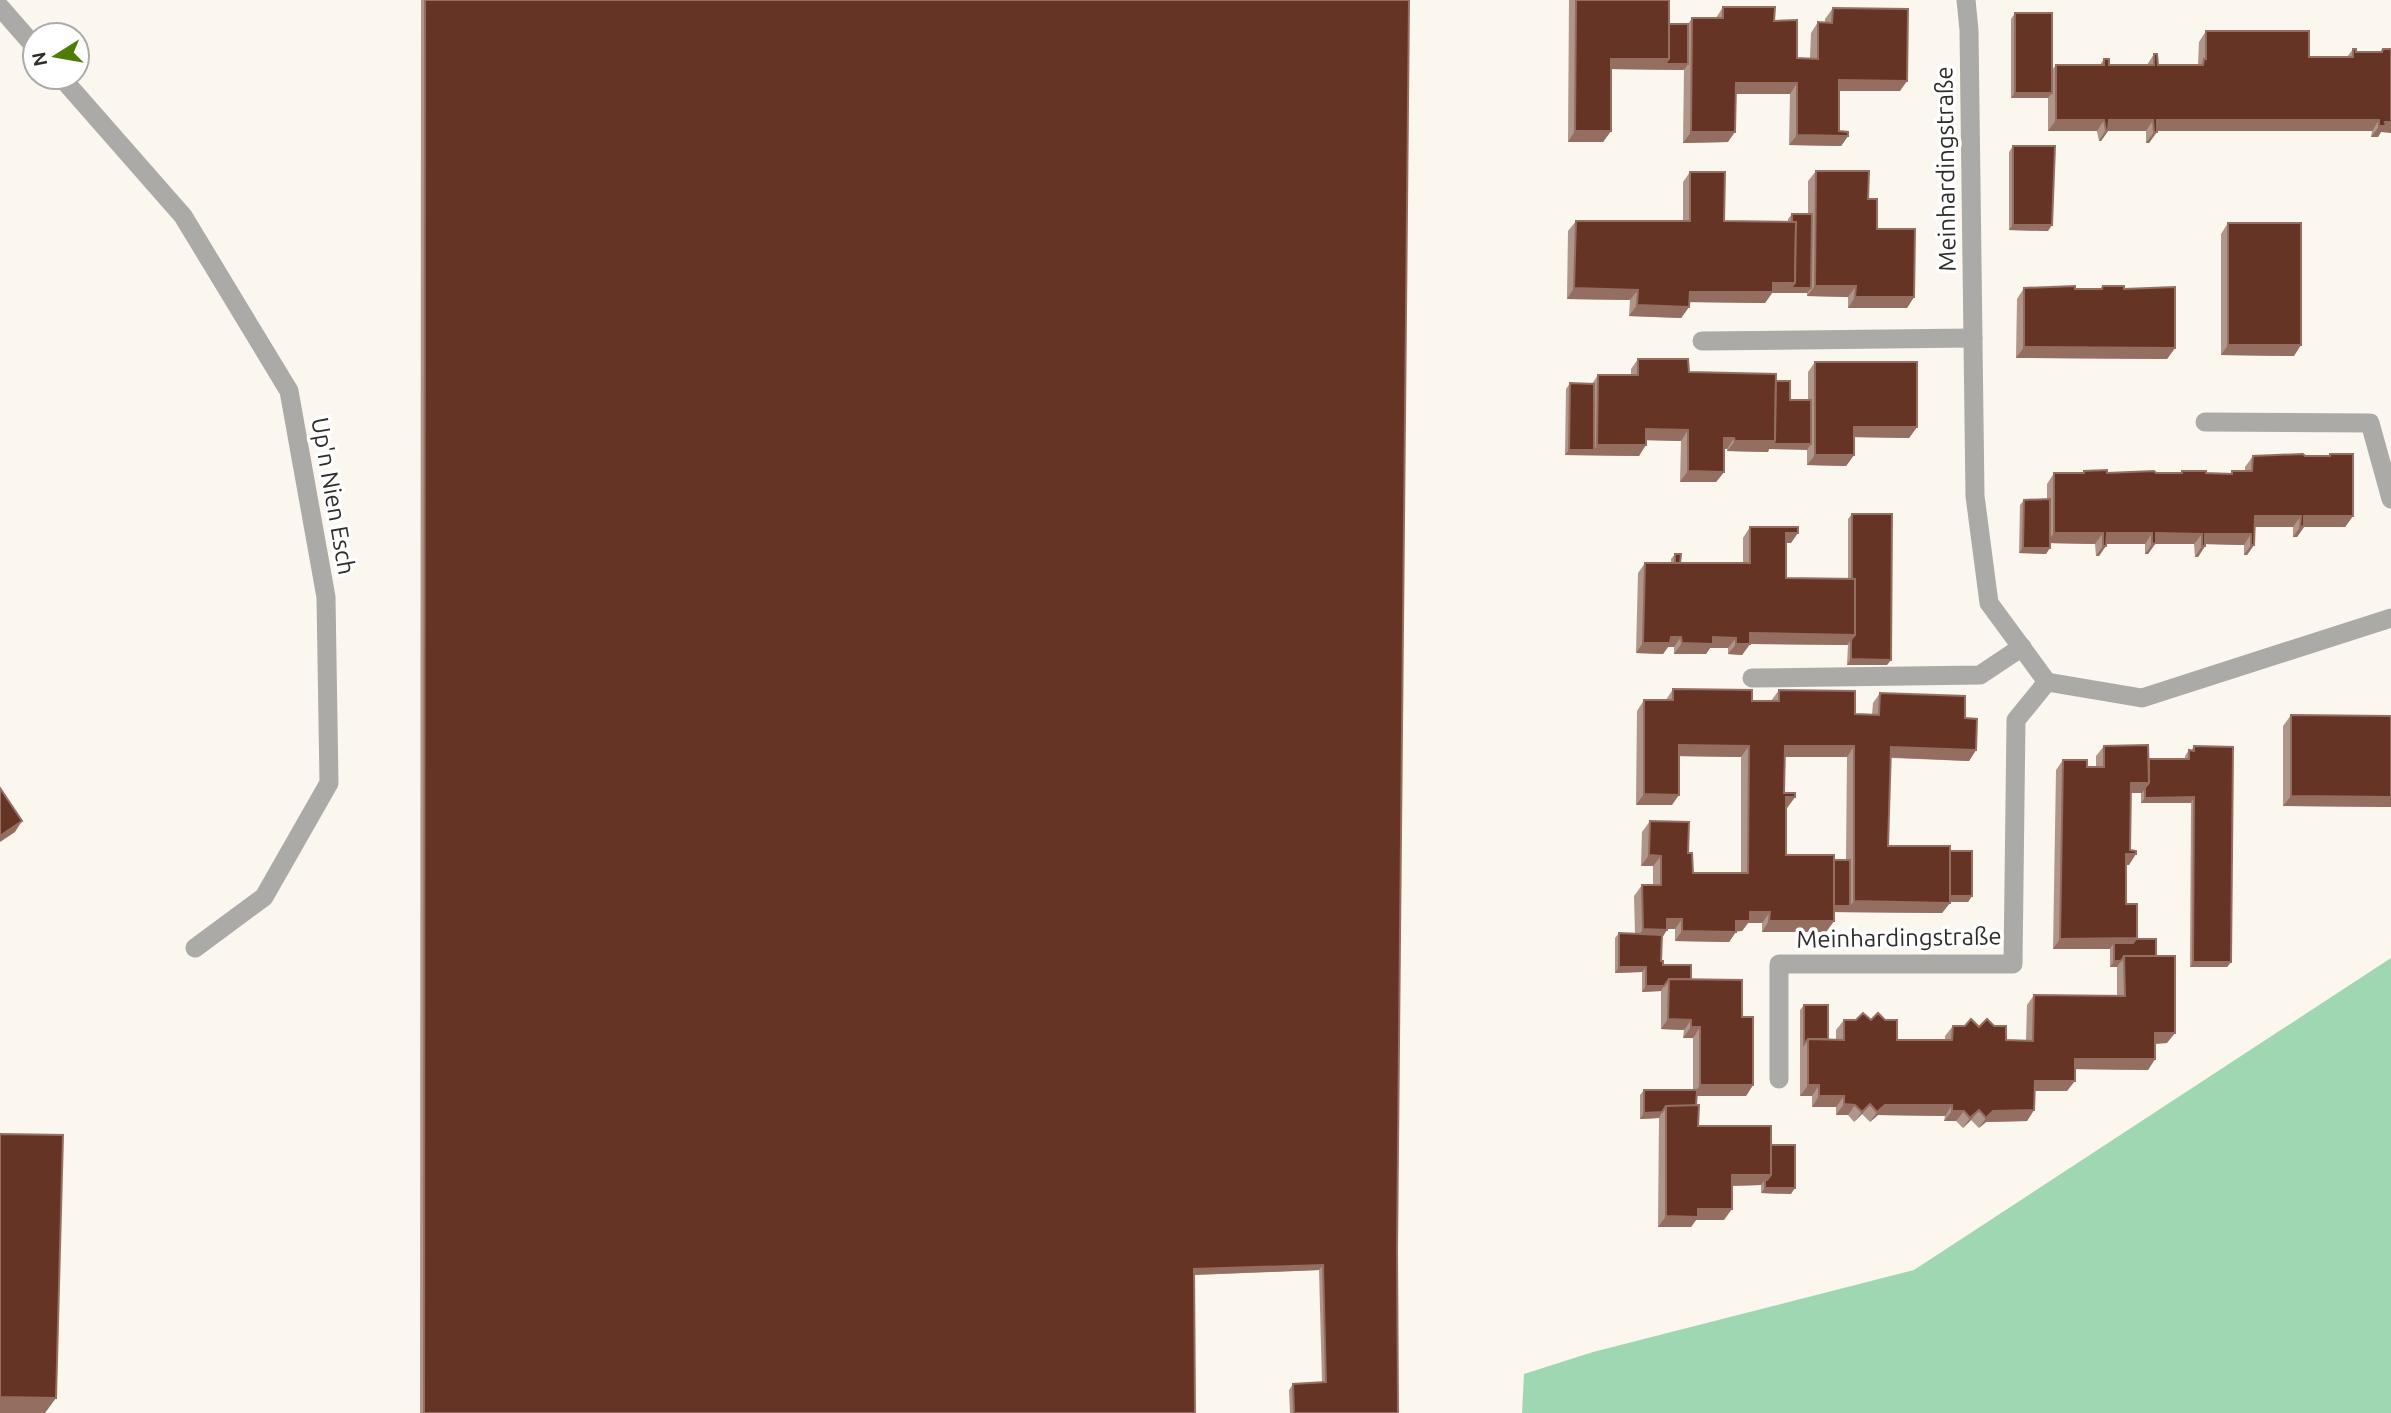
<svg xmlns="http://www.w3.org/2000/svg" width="2391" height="1413" font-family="Ubuntu,sans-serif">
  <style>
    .forest { fill: #9fd7b3 }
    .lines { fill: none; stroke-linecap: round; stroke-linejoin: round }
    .minor { stroke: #acaaa6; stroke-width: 19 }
    .wall { fill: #b0958a; fill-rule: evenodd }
    .shaded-wall { fill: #936e61 }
    .building { fill: #663425; stroke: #936e61; stroke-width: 2 }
    .labels { text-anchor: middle; stroke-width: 7; stroke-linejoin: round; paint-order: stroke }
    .street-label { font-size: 24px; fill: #2f2e2a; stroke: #fff }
  </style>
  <rect width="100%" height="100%" fill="#fbf6ee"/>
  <polygon class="forest" points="2391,958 2391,1413 1522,1413 1524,1374 1593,1352 1914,1270"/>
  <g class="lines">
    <g class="minor">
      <polyline points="1966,0 1969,30 1975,496 1989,603 2047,682 2142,698 2391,618"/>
      <polyline points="0,7 35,47"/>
      <polyline points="61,77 183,216 289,391 326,597 329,783 264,897 195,948"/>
      <polyline points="1702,341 1973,338"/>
      <polyline points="2205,422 2370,423 2391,499"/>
      <polyline points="1752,678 1980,675 2022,647"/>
      <polyline points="1779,1079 1779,964 2013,964 2016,720 2047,682"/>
    </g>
  </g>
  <g class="wall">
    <polygon points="421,0 1409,0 1397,1250 1398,1413 1290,1413 1289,1390 1293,1384 1322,1383 1319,1270 1194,1275 1195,1413 420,1413"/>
    <polygon points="1569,0 1669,0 1669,24 1688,24 1692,18 1716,18 1723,7 1774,21 1797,58 1810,58 1811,33 1818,22 1825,22 1825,19 1833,8 1900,91 1839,91 1839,131 1848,136 1841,146 1789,145 1790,94 1736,94 1728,142 1683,143 1684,70 1611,69 1611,131 1603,142 1568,142"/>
    <polygon points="2015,13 2052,70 2056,65 2100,65 2104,59 2109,65 2147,65 2154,54 2158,65 2198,65 2199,42 2206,31 2309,57 2347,57 2353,49 2356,52 2380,52 2383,49 2381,132 2378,137 2371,137 2372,131 2157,131 2149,143 2146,143 2146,131 2108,131 2101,141 2099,141 2097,131 2048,131 2048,98 2011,98 2011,19"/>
    <polygon points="2013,146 2048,231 2009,230 2009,152"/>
    <polygon points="1816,171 1868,199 1877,229 1914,297 1907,308 1848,308 1848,297 1807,296 1807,293 1772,293 1765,303 1689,302 1689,307 1681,318 1629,316 1630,300 1567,299 1568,231 1576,221 1683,221 1683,182 1690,172 1724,221 1788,222 1788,219 1792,214 1808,214 1808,181"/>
    <polygon points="2228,223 2294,356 2221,355 2221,234"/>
    <polygon points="2103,286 2124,289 2175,348 2167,359 2016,358 2017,299 2024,288 2100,289"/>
    <polygon points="1638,359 1689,372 1776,381 1790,400 1808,400 1808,372 1815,362 1917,427 1909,438 1854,437 1854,455 1846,466 1807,465 1807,449 1769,449 1768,452 1727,451 1727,449 1724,449 1724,472 1716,482 1680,482 1681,441 1646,440 1639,456 1565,455 1566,389 1570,383 1592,384 1598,375 1631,375 1631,369"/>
    <polygon points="2330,454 2353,516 2345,527 2304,527 2297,537 2293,537 2293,527 2255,527 2254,545 2247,555 2244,555 2244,545 2205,544 2205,546 2198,557 2195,557 2194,544 2155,544 2148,554 2145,554 2145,544 2106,544 2099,556 2096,556 2095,544 2050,543 2046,554 2019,553 2020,505 2024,500 2047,499 2047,484 2054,473 2082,473 2084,471 2107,473 2180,473 2182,471 2206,473 2230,474 2232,471 2245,471 2245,467 2253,456 2329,456"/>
    <polygon points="1852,514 1887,665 1847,665 1848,645 1750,644 1742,655 1728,654 1728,648 1710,648 1706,654 1674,654 1674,647 1668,647 1663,654 1636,653 1638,573 1645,563 1671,563 1671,559 1675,554 1680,563 1743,563 1743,538 1750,527 1791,543 1786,543 1786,578 1848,579 1848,519"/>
    <path d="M 1673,689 L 1752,701 L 1771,701 L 1779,690 L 1855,714 L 1872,715 L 1873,703 L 1880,693 L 1965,718 L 1976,750 L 1969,761 L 1891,758 L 1888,846 L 1950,851 L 1972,896 L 1968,902 L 1950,902 L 1942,913 L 1834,912 L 1834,921 L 1826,932 L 1762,932 L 1762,923 L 1748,923 L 1742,931 L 1736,931 L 1729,942 L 1675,941 L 1675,929 L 1667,929 L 1662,938 L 1661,961 L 1663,965 L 1691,979 L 1742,1017 L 1753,1085 L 1746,1096 L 1696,1096 L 1696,1106 L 1698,1126 L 1771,1145 L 1791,1194 L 1761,1193 L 1761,1185 L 1732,1186 L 1724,1220 L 1696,1220 L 1691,1227 L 1658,1227 L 1659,1118 L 1640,1119 L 1640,1095 L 1644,1090 L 1693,1090 L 1693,1038 L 1683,1038 L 1684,1030 L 1661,1029 L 1661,991 L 1642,992 L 1642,972 L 1615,973 L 1615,938 L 1619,933 L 1635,934 L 1634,896 L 1642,885 L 1653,885 L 1653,866 L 1641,866 L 1642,832 L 1650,821 L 1688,853 L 1693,873 L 1741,873 L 1741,757 L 1679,756 L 1672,805 L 1636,805 L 1637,711 L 1644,700 L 1666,700 ZM 1784,757 L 1847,757 L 1846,860 L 1834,860 L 1786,855 L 1786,808 L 1787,808 L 1795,797 L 1784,793 Z"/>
    <polygon points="2291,715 2391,716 2391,807 2283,806 2283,726"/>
    <polygon points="2104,746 2149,759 2185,759 2185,756 2189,750 2191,751 2194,746 2231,962 2227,967 2190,967 2191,803 2141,803 2141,793 2131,793 2129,865 2126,865 2126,904 2136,939 2156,956 2167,1043 2155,1044 2155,1059 2148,1070 2075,1069 2067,1091 2035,1091 2034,1110 2027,1121 1986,1122 1979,1128 1971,1120 1963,1128 1956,1121 1944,1121 1945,1116 1878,1115 1870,1122 1862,1114 1854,1122 1848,1115 1836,1115 1836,1107 1812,1107 1812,1096 1800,1096 1800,1010 1804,1005 1828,1039 1836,1039 1836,1030 1844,1020 1871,1020 1897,1040 1945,1040 1945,1036 1953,1026 1979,1027 2006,1040 2026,1041 2027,1005 2034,995 2117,996 2117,967 2110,967 2110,949 2053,949 2056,770 2063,760 2087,767 2096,767 2096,756"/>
  </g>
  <g class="shaded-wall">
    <polygon points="1611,59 1669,59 1688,64 1684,70 1604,69"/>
    <polygon points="1839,80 1907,81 1900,91 1832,91"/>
    <polygon points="1736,83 1797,83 1790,94 1728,94"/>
    <polygon points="2015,93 2052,93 2048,98 2011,98"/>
    <polygon points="2056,120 2104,120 2097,131 2048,131"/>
    <polygon points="2109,120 2153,120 2146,131 2108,131 2101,141 2099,141 2106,130"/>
    <polygon points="2157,120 2379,120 2372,131 2154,131"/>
    <polygon points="2385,122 2391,122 2391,133 2381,132 2378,137 2371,137 2379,126"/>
    <polygon points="1575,131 1611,131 1603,142 1568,142"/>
    <polygon points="1691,132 1735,132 1728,142 1683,143"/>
    <polygon points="2154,132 2157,132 2149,143 2146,143"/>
    <polygon points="1797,135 1848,136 1841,146 1789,145"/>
    <polygon points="2013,225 2052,225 2048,231 2009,230"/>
    <polygon points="1773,283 1795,283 1811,288 1807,293 1772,293 1765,303 1682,302 1690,292"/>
    <polygon points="1815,286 1856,286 1848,297 1807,296"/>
    <polygon points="1574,288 1638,290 1630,300 1567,299"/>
    <polygon points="1855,297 1914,297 1907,308 1848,308"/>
    <polygon points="1637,305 1689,307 1681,318 1629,316"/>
    <polygon points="2228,345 2301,345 2294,356 2221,355"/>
    <polygon points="2024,347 2175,348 2167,359 2016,358"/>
    <polygon points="1854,427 1917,427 1909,438 1847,437"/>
    <polygon points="1646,429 1688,430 1681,441 1639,440"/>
    <polygon points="1724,438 1734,438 1727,449 1717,449"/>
    <polygon points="1735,441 1775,441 1811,444 1807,450 1769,449 1768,452 1727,451"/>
    <polygon points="1597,445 1646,445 1639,456 1565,455 1569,450 1594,450"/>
    <polygon points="1815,455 1854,455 1846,466 1807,465"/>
    <polygon points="1688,471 1724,472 1716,482 1680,482"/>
    <polygon points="2255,516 2301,516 2293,527 2248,527"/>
    <polygon points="2304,516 2353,516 2345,527 2304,527 2297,537 2293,537 2300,527"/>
    <polygon points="1786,533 1798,533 1791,543 1778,543"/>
    <polygon points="2054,533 2103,533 2095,544 2046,543"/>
    <polygon points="2107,533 2152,533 2145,544 2103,544"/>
    <polygon points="2156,533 2202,534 2194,544 2155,544 2148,554 2145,554 2152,544"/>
    <polygon points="2205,534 2251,534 2244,545 2202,544"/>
    <polygon points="2251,545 2254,545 2247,555 2244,555"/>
    <polygon points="2103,546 2106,546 2099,556 2096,556"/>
    <polygon points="2202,546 2205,546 2198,557 2195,557"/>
    <polygon points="2023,548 2050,548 2046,554 2019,553"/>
    <polygon points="1750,633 1855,635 1847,645 1750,644 1742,655 1728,654 1736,644"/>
    <polygon points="1671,637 1681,637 1674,647 1668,647 1663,654 1636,653 1643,643"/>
    <polygon points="1713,637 1736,638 1728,648 1710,648 1706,654 1674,654 1682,643"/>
    <polygon points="1851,659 1891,660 1887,665 1847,665"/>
    <polygon points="1679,745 1749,746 1741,757 1672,756"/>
    <polygon points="1785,746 1854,746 1847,757 1777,757"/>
    <polygon points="1891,747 1976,750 1969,761 1883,757"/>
    <polygon points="2131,783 2149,783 2142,793 2124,793"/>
    <polygon points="1644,794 1679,795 1672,805 1636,805"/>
    <polygon points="2291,796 2391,797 2391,807 2283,806"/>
    <polygon points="1786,797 1795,797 1787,808 1778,808"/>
    <polygon points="2194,797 2191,803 2141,803 2145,798"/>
    <polygon points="22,821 15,832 0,842 0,836"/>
    <polygon points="2126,854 2136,854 2129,865 2118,865"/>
    <polygon points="1649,855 1661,856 1653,866 1641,866"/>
    <polygon points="1946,896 1972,896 1968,902 1942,902"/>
    <polygon points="1854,901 1950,903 1942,913 1826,912 1830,906 1850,906"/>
    <polygon points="1750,912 1770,912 1762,923 1748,923 1742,931 1732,932 1736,932 1729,942 1675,941 1682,931 1736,921"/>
    <polygon points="1667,919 1682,919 1675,929 1660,929"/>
    <polygon points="1769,921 1834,921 1826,932 1762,932"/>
    <polygon points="1643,929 1667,930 1660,941 1636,940"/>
    <polygon points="2137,938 2129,949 2114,943 2110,949 2053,949 2060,939"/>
    <polygon points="2114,961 2121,961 2117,967 2110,967"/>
    <polygon points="2193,962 2231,962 2227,967 2190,967"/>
    <polygon points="1619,967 1646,967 1642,972 1615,973"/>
    <polygon points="1646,986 1664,986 1661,991 1642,992"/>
    <polygon points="1668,1019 1691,1020 1684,1030 1661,1029"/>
    <polygon points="1691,1027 1700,1027 1693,1038 1683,1038"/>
    <polygon points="2155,1033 2175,1033 2167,1043 2148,1044"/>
    <polygon points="2075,1059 2155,1059 2148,1070 2067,1069"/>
    <polygon points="2035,1081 2075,1081 2067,1091 2028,1091"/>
    <polygon points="1700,1085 1753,1085 1746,1096 1693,1096"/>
    <polygon points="1808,1085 1819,1085 1812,1096 1800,1096"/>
    <polygon points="1819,1096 1844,1096 1836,1107 1812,1107"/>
    <polygon points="1844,1104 1855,1105 1848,1115 1836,1115"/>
    <polygon points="1870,1104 1862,1114 1854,1122 1862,1112"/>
    <polygon points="1885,1105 1952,1105 1945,1116 1878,1115 1870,1122 1877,1112"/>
    <polygon points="1979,1110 1971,1120 1963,1128 1970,1118"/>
    <polygon points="2034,1110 2027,1121 1986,1122 1979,1128 1986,1118 1993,1111"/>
    <polygon points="1952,1111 1964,1111 1956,1121 1944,1121"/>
    <polygon points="1662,1112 1659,1118 1640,1119 1644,1113"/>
    <polygon points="1732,1175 1771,1175 1765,1183 1765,1180 1761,1185 1724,1186"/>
    <polygon points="1765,1188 1795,1188 1791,1194 1761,1193"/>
    <polygon points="1698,1209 1732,1209 1724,1220 1696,1220 1691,1227 1658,1227 1666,1216"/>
    <polygon points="1323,1265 1319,1270 1190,1275 1194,1269"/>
    <polygon points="0,1397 56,1398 45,1413 0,1413"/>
  </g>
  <g class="building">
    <polygon points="425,0 1409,0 1397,1250 1398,1413 1294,1413 1293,1384 1326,1382 1323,1265 1194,1269 1195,1413 424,1413"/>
    <polygon points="1576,0 1669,0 1669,59 1611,59 1611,131 1575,131"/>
    <polygon points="1723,7 1775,7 1774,21 1797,20 1797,58 1818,59 1818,22 1832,23 1833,8 1908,9 1907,81 1839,80 1839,131 1848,132 1848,136 1797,135 1797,83 1736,83 1735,132 1691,132 1692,18 1723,18"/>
    <rect x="2015" y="13" width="37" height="80"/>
    <polygon points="1669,24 1688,24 1688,64 1665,64 1669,59"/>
    <polygon points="2206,31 2309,31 2309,57 2353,57 2353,49 2356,49 2356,52 2382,52 2383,49 2391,49 2391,122 2385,122 2386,126 2379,126 2379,120 2157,120 2157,132 2154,132 2153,120 2109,120 2108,130 2106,130 2104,120 2056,120 2056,65 2104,65 2104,59 2109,59 2109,65 2154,65 2154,54 2157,54 2158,65 2203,65 2204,59 2206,59"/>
    <polygon points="2013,146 2055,146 2052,225 2013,225"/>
    <polygon points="1816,171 1869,171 1868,199 1877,199 1877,229 1915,229 1914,297 1855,297 1856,286 1815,286"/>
    <polygon points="1690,172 1725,172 1724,221 1796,222 1795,283 1773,283 1773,292 1690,292 1689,307 1637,305 1638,290 1574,288 1576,221 1690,221"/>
    <polygon points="1792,214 1812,214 1811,288 1791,288 1795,283 1796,222 1792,222"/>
    <rect x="2228" y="223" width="73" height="122"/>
    <polygon points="2075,286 2075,289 2102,289 2103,286 2124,286 2124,289 2175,287 2175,348 2024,347 2024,288"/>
    <polygon points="1638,359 1688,359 1689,372 1776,374 1775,441 1735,441 1734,438 1724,438 1724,472 1688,471 1688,430 1646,429 1646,445 1597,445 1598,375 1638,375"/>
    <polygon points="1815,362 1917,362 1917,427 1854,427 1854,455 1815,455"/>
    <polygon points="1776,381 1790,381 1790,400 1811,400 1811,444 1773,444 1775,441"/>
    <polygon points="1570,383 1594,384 1594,450 1569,450"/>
    <polygon points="2303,454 2305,456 2330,456 2330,454 2353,454 2353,516 2304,516 2304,526 2300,527 2301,516 2255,516 2254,545 2251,545 2251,534 2205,534 2205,546 2202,546 2202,534 2156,533 2156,543 2152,544 2152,533 2107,533 2106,546 2103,546 2103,533 2054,533 2054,473 2084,473 2084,471 2107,470 2107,473 2154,471 2156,473 2182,473 2182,471 2206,471 2206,473 2232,474 2232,471 2252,471 2253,456"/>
    <polygon points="2050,499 2050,548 2023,548 2024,500"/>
    <polygon points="1852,514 1892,514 1891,660 1851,659 1851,640 1855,635 1855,579 1852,579"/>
    <polygon points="1750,527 1798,527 1798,533 1786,533 1786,578 1855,579 1855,635 1750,633 1750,644 1736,644 1736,638 1713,637 1713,644 1682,643 1681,637 1671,637 1670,643 1643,643 1645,563 1750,563"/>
    <polygon points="1675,554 1681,554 1680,563 1675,563"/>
    <polygon points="1673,689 1752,690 1752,701 1779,701 1779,690 1855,691 1855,714 1879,715 1880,693 1965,696 1965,718 1977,719 1976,750 1891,747 1888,846 1950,846 1950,903 1854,901 1854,746 1785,746 1784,793 1795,793 1795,797 1786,797 1786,855 1834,855 1834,921 1769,921 1770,912 1750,912 1750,921 1736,921 1736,932 1682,931 1682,919 1667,919 1667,930 1643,929 1642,885 1661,885 1661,856 1649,855 1650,821 1689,822 1688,853 1692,853 1693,873 1748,873 1749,746 1679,745 1679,795 1644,794 1644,700 1673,700"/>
    <polygon points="2291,715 2391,716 2391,797 2291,796"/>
    <polygon points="2148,745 2149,783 2131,783 2130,850 2136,851 2136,854 2126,854 2126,904 2137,904 2137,938 2060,939 2063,760 2087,760 2087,767 2104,767 2104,746"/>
    <polygon points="2194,746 2233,747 2231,962 2193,962 2194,797 2145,798 2145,788 2149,783 2149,759 2189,759 2189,750 2194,751"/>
    <polygon points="0,788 22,821 0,836"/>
    <rect x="1950" y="851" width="22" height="45"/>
    <rect x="1834" y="860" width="16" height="46"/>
    <polygon points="1619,933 1662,935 1661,961 1663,961 1663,965 1691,965 1691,979 1669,979 1664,986 1646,986 1646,967 1619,967"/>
    <polygon points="2136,939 2156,939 2156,956 2124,956 2121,961 2114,961 2114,943 2133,943"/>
    <polygon points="2124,956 2175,956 2175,1033 2155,1033 2155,1059 2075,1059 2075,1081 2035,1081 2034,1110 1993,1111 1986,1118 1979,1110 1970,1118 1964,1111 1952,1111 1952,1105 1885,1105 1877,1112 1870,1104 1862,1112 1855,1105 1844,1104 1844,1096 1819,1096 1819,1085 1808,1085 1808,1039 1844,1040 1844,1020 1856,1020 1863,1013 1871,1020 1878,1013 1885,1020 1897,1020 1897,1040 1952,1040 1953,1026 1965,1026 1971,1019 1979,1027 1987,1019 1994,1026 2006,1026 2006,1040 2033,1041 2034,995 2125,996"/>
    <polygon points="1669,979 1742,980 1742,1017 1753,1017 1753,1085 1700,1085 1700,1027 1691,1027 1691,1020 1668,1019"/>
    <polygon points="1804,1005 1828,1005 1828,1039 1808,1039 1804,1044"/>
    <polygon points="1644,1090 1697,1090 1696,1106 1666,1106 1662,1112 1644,1113"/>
    <polygon points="1699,1105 1698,1126 1771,1126 1771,1175 1732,1175 1732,1209 1698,1209 1698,1217 1666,1216 1666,1106"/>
    <polygon points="0,1134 63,1135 56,1398 0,1397"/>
    <polygon points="1771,1145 1795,1145 1795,1188 1765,1188 1765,1180 1767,1180 1771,1175"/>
  </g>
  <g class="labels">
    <g class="street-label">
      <text transform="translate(1946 169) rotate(-91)" y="8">Meinhardingstraße</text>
      <text transform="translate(333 496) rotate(80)" y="8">Up'n Nien Esch</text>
      <text transform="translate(1899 938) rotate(-1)" y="8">Meinhardingstraße</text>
    </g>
  </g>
  <g transform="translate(56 56) rotate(259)"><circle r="33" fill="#ffffff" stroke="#acabaa" stroke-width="2"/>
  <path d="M0-5L12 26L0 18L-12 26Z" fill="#4f7c02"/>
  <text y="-10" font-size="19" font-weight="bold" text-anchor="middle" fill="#2f2e2a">N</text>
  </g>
</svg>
